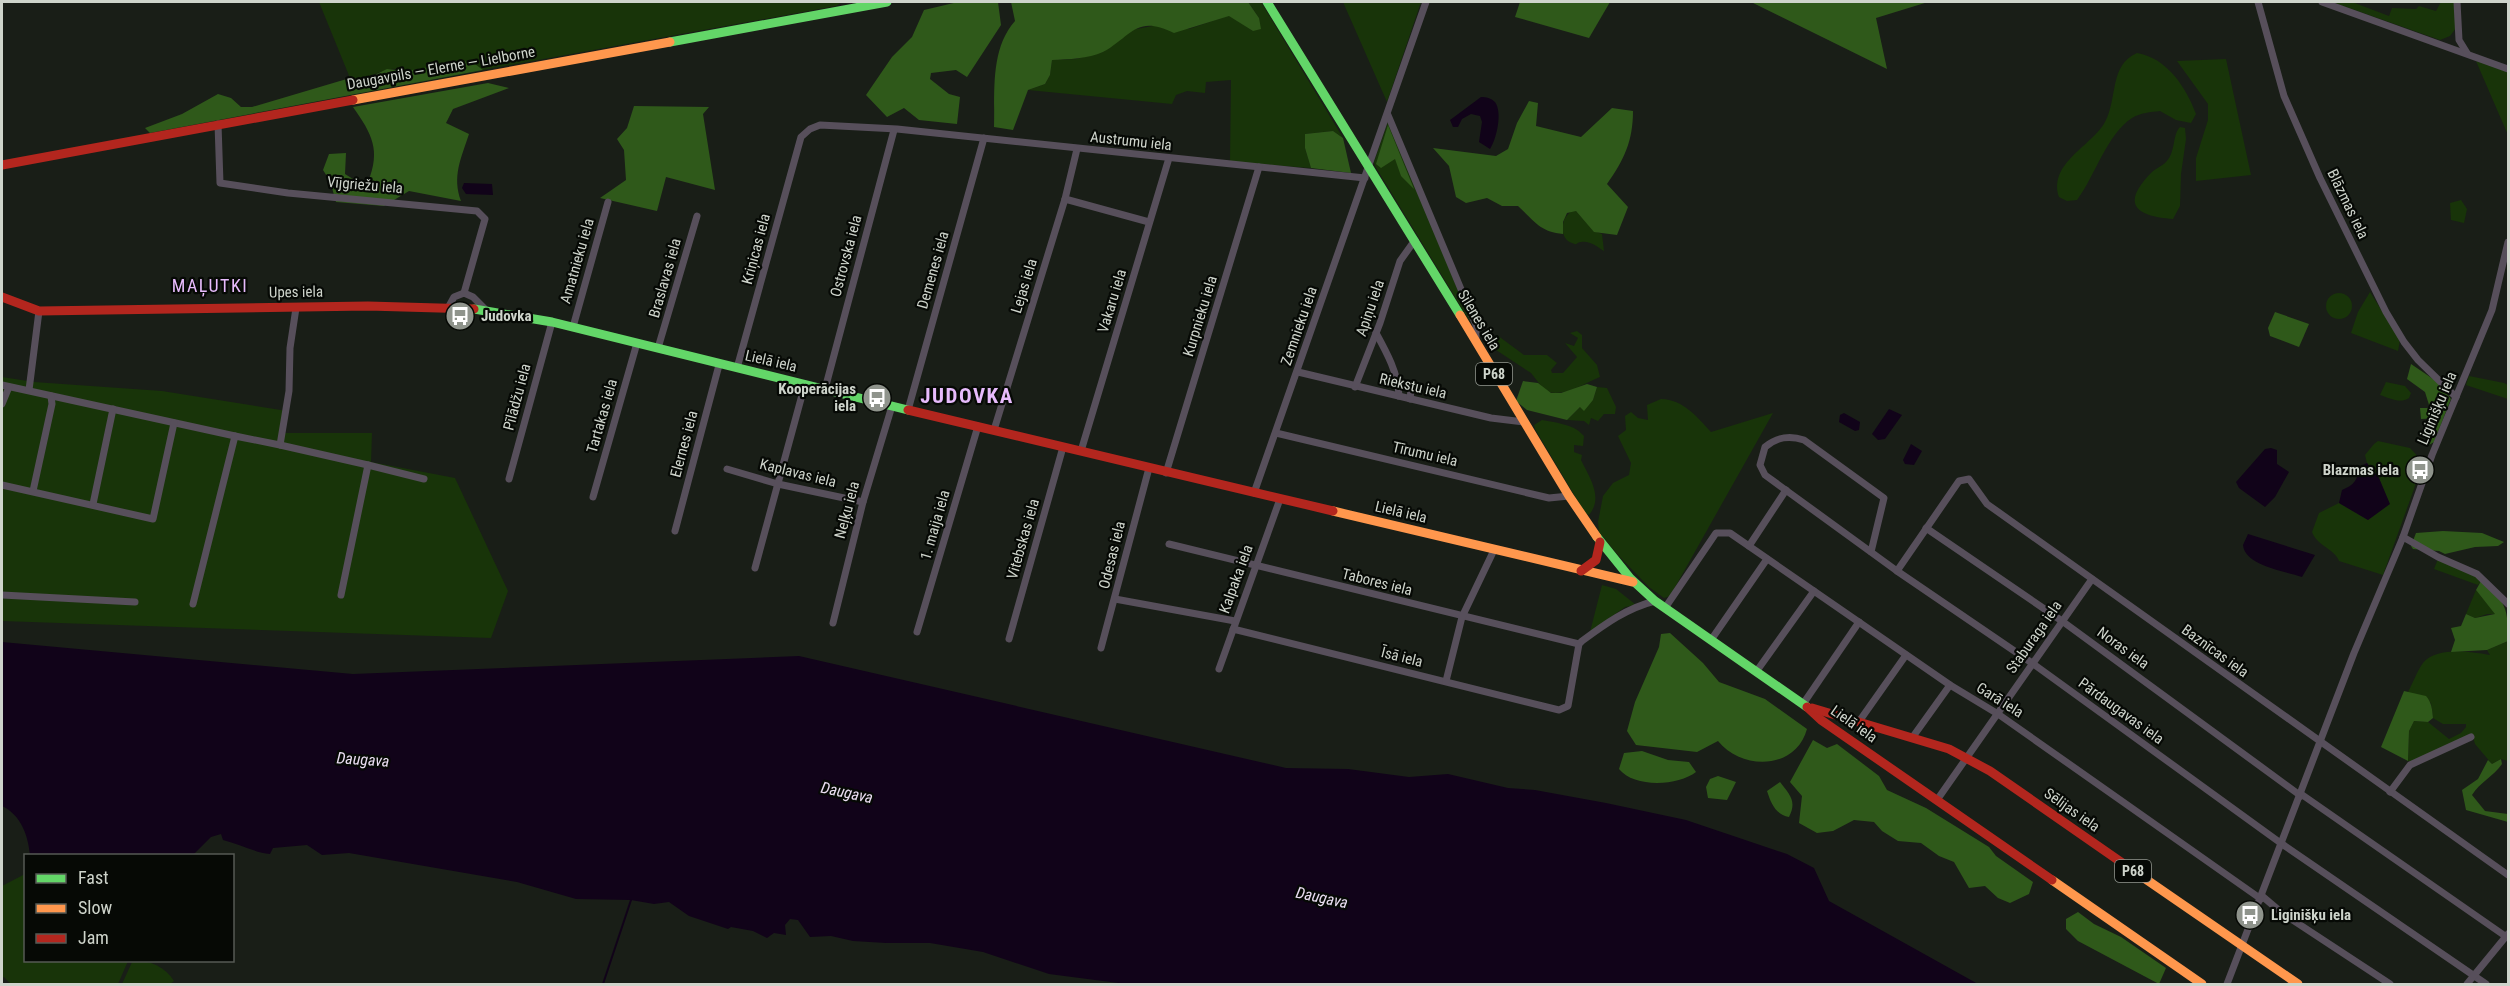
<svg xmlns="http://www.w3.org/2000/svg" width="2510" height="986" font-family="'Roboto Condensed',sans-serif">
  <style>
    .green { fill: #183409 }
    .forest { fill: #2f591a }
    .water { fill: #110319 }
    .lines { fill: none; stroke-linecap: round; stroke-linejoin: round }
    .stream { stroke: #110319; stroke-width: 2 }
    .street { stroke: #574f5b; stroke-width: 7 }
    .fast { stroke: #63d668; stroke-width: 9 }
    .slow { stroke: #ff974d; stroke-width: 9 }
    .jam { stroke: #b3261e; stroke-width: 9 }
    .labels { text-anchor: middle; stroke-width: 4.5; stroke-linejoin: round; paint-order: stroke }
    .shield { fill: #060905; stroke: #929790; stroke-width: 1.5 }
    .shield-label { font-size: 14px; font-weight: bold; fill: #ced4cb }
    .street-label { font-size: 15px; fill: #ced4cb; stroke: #060905 }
    .poi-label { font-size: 15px; font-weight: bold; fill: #ced4cb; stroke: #060905; text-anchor: start }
    .water-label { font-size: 16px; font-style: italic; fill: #ebdef2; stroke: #060905 }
    .quarter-label { font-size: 18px; letter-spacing: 1.5px; fill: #e7bbfc; stroke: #060905 }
    .district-label { font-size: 21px; font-weight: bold; letter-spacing: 1.5px; fill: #e7bbfc; stroke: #060905 }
  </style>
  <rect width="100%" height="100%" fill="#191e17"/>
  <g class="green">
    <path d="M 319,2 L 842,2 L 836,6 L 483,70 C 459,53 432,70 405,71 C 400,71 396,68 391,69 C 375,72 368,80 350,78 Z"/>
    <polygon points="1248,2 1261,2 1343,138 1333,131 1305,134 1305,148 1311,168 1230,162 1231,80 1206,82 1205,93 1187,91 1176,95 1172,104 1028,90 1045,84 1050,75 1052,60 1076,59 1103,52 1131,30 1158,25 1189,29 1230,15 1253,31 1259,18"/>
    <polygon points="1343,2 1421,2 1387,102"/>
    <polygon points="2332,2 2352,2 2389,16 2392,8 2416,9 2419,6 2436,11 2441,2 2454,2 2456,28 2450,36 2440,40"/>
    <path d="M 2137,53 C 2167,58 2186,87 2196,114 L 2191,123 L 2176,120 L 2160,111 C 2151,112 2140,113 2132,118 C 2107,134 2095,176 2077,200 L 2067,201 L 2059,197 C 2048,163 2092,146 2105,122 C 2118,98 2109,65 2137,53 Z"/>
    <polygon points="2226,59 2251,175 2196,181 2196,158 2208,120 2208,104 2177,61"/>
    <polygon points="2476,61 2508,72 2508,141 2508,135"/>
    <polygon points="1388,122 1396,137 1471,323 1375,166 1374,162"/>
    <path d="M 2180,127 L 2185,128 L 2186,139 L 2181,174 L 2180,206 L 2173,219 C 2135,216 2121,204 2151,173 C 2156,168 2162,166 2166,162 C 2176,152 2172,135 2180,127 Z"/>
    <polygon points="2461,200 2467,209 2464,223 2451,220 2450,203"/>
    <path d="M 1572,211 L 1576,211 L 1594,231 L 1602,234 L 1604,251 C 1598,247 1589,240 1581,242 C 1574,243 1579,246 1572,243 C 1558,238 1561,217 1572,211 Z"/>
    <polygon points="2370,292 2400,340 2398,351 2351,333 2358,312"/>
    <circle cx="2339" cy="306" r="13"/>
    <path d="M 1577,331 L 1582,335 L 1582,348 L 1597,365 L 1600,377 C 1583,384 1563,398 1545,391 L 1531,373 L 1490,346 L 1490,342 L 1497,335 L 1524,355 L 1547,355 L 1557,363 L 1551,370 L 1552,373 L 1563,373 L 1577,357 L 1565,343 L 1574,346 L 1578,338 L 1570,333 Z"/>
    <polygon points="2469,376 2504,383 2508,385 2508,399 2466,385"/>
    <polygon points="2,377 34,382 162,391 287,411 285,433 372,433 371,462 455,478 508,591 491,638 2,621"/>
    <path d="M 2386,382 L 2405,386 L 2411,393 L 2409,398 C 2400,404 2389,398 2380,395 Z"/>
    <polygon points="1597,387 1607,388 1616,407 1615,414 1604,414 1598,421 1591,418 1589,425 1584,421 1567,420 1580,407 1593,400"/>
    <path d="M 1661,399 C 1684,400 1696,416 1711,432 L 1773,413 L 1670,596 L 1664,598 L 1649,587 L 1618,555 L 1599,532 L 1598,522 L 1603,496 L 1613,483 L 1629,475 L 1631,463 L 1618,436 L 1626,430 L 1625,416 L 1631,412 L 1638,418 L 1648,420 L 1647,405 Z"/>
    <path d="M 1542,420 C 1557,423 1574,424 1584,436 L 1583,446 L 1574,445 L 1574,452 L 1582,455 L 1581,460 C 1589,477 1604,497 1589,515 L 1585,513 L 1535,429 L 1534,425 Z"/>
    <path d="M 2378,441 L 2410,448 L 2422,461 L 2414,489 L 2383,575 L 2339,561 C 2335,549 2317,546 2312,532 L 2319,513 L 2339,503 L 2368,520 L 2389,504 L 2379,478 L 2367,463 L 2365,455 L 2374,444 Z"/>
    <polygon points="2438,559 2472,574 2481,581 2478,585 2434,569"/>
    <polygon points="1602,585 1616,589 1636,605 1625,607 1590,632"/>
    <polygon points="2476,590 2496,614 2487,614 2475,618 2466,614"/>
    <path d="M 2508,641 L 2508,761 L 2501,759 L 2492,764 L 2475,744 L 2473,737 L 2411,762 L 2408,761 L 2409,731 L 2414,721 L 2428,722 L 2449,739 L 2461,733 L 2466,727 L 2466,724 L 2443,724 L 2433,718 L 2431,703 L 2408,692 C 2413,683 2417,671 2423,663 C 2436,646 2473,652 2490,655 L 2487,650 Z"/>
    <polygon points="25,874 26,960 128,961 118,984 11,984 4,977 2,978 2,886"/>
    <path d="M 133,960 C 150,960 165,967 174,981 L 170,984 L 122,984 Z"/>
  </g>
  <g class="forest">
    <polygon points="958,2 998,2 1001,25 967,77 956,70 931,73 930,79 949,94 960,97 957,124 919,120 904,108 887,117 866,95 892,57 912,37 924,10"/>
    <path d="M 1011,2 L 1248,2 L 1259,18 L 1261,29 L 1253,31 L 1229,16 L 1174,33 C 1136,14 1132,36 1103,52 C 1088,59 1069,59 1052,60 L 1050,75 L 1045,84 L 1028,90 L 1013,130 L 994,127 C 995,92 990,49 1015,21 Z"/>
    <polygon points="1520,2 1610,2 1589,38 1515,17"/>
    <polygon points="1751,2 1928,2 1876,18 1887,69"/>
    <polygon points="464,61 475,64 483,70 150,133 145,128 182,114 218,94 231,98 241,107 252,107 350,78 366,79 387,69 406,71"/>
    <path d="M 488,83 L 509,88 L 453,109 L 446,123 L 469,134 C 461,159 452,176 461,201 L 409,191 L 384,206 L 336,202 L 330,181 L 323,170 L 329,154 L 346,153 L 345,174 L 353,179 L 368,182 C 381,150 372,134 353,107 Z"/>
    <path d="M 1529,101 L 1538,103 L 1536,126 L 1581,137 L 1612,108 L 1633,111 C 1633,141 1624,160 1607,184 L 1628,207 L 1617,235 L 1594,232 L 1576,211 L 1567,213 L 1563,222 L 1563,234 C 1540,232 1534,221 1518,206 L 1502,206 L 1487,198 L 1466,203 L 1456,197 L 1449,166 L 1433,148 L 1496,156 L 1508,149 L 1517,123 Z"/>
    <polygon points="634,106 709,107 703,114 715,190 666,177 657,211 600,198 626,180 624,150 617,139 627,128"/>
    <polygon points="1388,125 1414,189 1401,176 1395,159 1381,168 1376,164"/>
    <polygon points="1333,131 1343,138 1351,173 1311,168 1305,148 1305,134"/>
    <polygon points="2275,312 2309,324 2299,347 2270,336 2268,328"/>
    <polygon points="2411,364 2439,383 2451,399 2434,442 2429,445 2422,428 2428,430 2432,435 2439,418 2421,419 2420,408 2430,408 2425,392 2407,379"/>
    <polygon points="1523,381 1538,383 1551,393 1561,393 1587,384 1597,387 1593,400 1584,411 1580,407 1567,420 1527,410 1516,401"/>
    <polygon points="2443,531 2482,533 2504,542 2498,546 2475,547 2445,554 2439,551 2413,549 2411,546 2416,533"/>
    <path d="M 2481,581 C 2507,602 2508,609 2508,641 L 2487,650 L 2451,652 L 2455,640 L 2451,628 L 2461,626 L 2466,614 L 2475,618 L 2495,614 L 2476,590 Z"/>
    <path d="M 1670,633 L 1703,663 L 1719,682 L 1765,699 L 1807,729 C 1796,770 1742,771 1718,741 L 1697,752 L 1636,745 L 1627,731 L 1635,702 L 1659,647 L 1661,634 Z"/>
    <path d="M 2404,691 L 2426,696 C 2432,703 2432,709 2433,718 L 2428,722 L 2414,721 L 2409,731 L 2408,761 L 2381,747 Z"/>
    <polygon points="1813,740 1827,748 1837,744 1879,776 1887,790 1926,808 1989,847 1996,856 2033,882 2029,894 2010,903 1998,898 1985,886 1969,888 1954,862 1939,856 1921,843 1898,841 1882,831 1874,822 1854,820 1833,831 1817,833 1799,823 1802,796 1790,782"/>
    <path d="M 1642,751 L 1668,760 L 1689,762 L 1696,772 C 1678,786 1634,788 1619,769 L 1624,753 Z"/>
    <path d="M 2501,759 L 2502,764 C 2493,777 2480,782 2472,795 L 2485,811 L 2508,814 L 2508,822 L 2466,810 L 2462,790 L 2478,779 L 2488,760 L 2492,764 Z"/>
    <polygon points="1718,776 1736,782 1727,800 1708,798 1706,787 1710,779"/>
    <path d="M 1780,782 C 1790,795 1797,801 1789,817 C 1775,814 1771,803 1767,791 Z"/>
    <polygon points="2078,912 2094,924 2121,937 2166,968 2159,984 2078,941 2066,929 2066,919"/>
  </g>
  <g class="water">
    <path d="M 1481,97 C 1486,97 1491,98 1495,102 C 1503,113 1496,140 1490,149 L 1479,142 L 1482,122 L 1480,116 L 1471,114 L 1462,119 L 1458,127 L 1453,127 L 1450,120 Z"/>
    <polygon points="464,183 492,184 493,195 466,194 462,188"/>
    <polygon points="1889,409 1902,415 1885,439 1878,440 1872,434"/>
    <polygon points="1844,413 1860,422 1859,430 1855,431 1839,422 1840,415"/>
    <polygon points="1911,444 1922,451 1914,465 1905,464 1903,460"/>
    <polygon points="2271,448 2277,450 2277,464 2289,472 2275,497 2265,507 2239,488 2236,482 2265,449"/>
    <path d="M 2367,463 L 2379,478 L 2390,504 L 2368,520 L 2339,503 L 2342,490 C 2354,485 2358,480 2359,467 Z"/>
    <path d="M 2248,534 L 2315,555 L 2302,577 C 2285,571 2245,566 2243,545 Z"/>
    <path d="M 2,642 L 353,674 L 799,656 L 1286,768 L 1348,769 L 1409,777 L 1448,774 L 1508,788 L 1535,790 L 1606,803 L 1686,820 L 1787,854 L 1814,868 L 1829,901 L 1978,984 L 1126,984 L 1049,974 L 983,952 L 930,943 L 886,943 L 853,941 L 831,936 L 810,937 L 798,920 L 790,919 L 785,925 L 786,935 L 774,933 L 767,938 L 753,931 L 731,927 L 728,929 L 689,916 L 669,902 L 654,904 L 631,900 L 576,899 L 517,882 L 349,853 L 322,855 L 307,845 L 273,848 L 270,854 C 253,852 239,844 223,840 L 221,834 L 211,837 L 193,855 L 30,855 C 28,835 21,815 2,806 Z"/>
  </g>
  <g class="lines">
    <polyline class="stream" points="603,984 631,900"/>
    <g class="street">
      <polyline points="2258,2 2284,96 2320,178 2386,312 2404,342 2418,360 2456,397"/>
      <polyline points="2322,2 2508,69"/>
      <polyline points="2457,2 2459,40 2467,53"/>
      <polyline points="1388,115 1476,325 1476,338"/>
      <polyline points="218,124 220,183 288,193 477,211 485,219 464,293"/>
      <polyline points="1065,199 1149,222"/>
      <polyline points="296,308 290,348 289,391 280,445 368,465 341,595"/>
      <polyline points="448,308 454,297 464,293 473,297 485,309"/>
      <polyline points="573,327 608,202"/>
      <path d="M 1376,333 C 1387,353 1398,373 1399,396"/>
      <polyline points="658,348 697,216"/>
      <polyline points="737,368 801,137 810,129 820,125 897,129 1365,178"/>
      <polyline points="1298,372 1491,418 1524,422"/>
      <polyline points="1397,382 1404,383 1411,390 1410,399"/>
      <polyline points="2,385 235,436"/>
      <polyline points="1355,387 1380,323 1400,261 1415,240"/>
      <polyline points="825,389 894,130"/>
      <polyline points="29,390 39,311"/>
      <polyline points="2,404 9,387"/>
      <polyline points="908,410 984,138"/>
      <polyline points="994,430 1065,199 1077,149"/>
      <polyline points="1276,433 1549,498 1569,496"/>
      <polyline points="1081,451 1169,158"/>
      <polyline points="368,465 424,479"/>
      <polyline points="727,469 778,484 863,502"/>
      <polyline points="1166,473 1259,167"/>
      <polyline points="509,479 552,322"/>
      <polyline points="2,485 153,519 174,423"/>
      <polyline points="33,491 52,404 51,396"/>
      <polyline points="1254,493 1426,2"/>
      <polyline points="593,497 637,343"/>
      <polyline points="93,504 113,409"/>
      <polyline points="1926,528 2062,621 2301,796"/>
      <polyline points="675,531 719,365"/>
      <polyline points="2403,537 2438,557 2477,574 2508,604"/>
      <polyline points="1169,544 1579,644"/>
      <polyline points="1749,546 1786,490"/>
      <path d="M 1871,552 L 1884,498 L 1804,440 C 1789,435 1777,437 1765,447 L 1760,465 L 1765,475 L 1897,571 L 2032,663 L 2282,844 L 2486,984"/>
      <polyline points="755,568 805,384"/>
      <polyline points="1897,571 1959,481 1969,479 1987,504 2508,875"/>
      <polyline points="2,595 135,602"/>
      <polyline points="1115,599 1235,621"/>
      <polyline points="193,604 235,436 280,445"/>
      <polyline points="1665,608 1716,533 1730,533 1950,685 1998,714 2261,899"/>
      <polyline points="833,623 863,502 892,406"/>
      <path d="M 1233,629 L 1559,710 L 1568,706 L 1579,644 L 1582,641 C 1605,624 1627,608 1655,601"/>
      <polyline points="917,632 978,426"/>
      <polyline points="1009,639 1063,447"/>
      <polyline points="1711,640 1767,559"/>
      <polyline points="1101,648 1149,468"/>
      <polyline points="1219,669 1280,499"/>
      <polyline points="1756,672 1814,591"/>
      <polyline points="1446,681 1462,617 1494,550"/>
      <polyline points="1803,704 1859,622"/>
      <polyline points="1858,723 1906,655"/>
      <polyline points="1912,738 1950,685"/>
      <polyline points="2390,792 2410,765 2471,737"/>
      <polyline points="2301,794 2508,938"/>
      <polyline points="1937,800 2092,579"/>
      <polyline points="2262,896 2282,913 2390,984"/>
      <polyline points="2227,984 2354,653 2403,537 2432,455 2492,310 2508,242"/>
      <polyline points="2467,984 2508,934"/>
    </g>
    <g class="fast">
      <polyline points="1267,2 1460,315"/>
      <polyline points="670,42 887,2"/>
      <polyline points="474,309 552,322 908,410"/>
      <polyline points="1597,537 1630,578 1655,601 1807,707"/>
    </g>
    <g class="slow">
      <polyline points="353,100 670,42"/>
      <polyline points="1460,315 1569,496 1597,537"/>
      <polyline points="1333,511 1633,582"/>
      <polyline points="2131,869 2298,984"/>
      <polyline points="2052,880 2202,984"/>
    </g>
    <g class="jam">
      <polyline points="2,165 353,100"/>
      <polyline points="2,297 39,311 368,306 474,309"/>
      <polyline points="908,410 1333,511"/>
      <polyline points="1581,571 1596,560 1600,542"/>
      <polyline points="1807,707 1821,720 2052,880"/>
      <polyline points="1812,708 1949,749 1990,771 2131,869"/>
    </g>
  </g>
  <defs>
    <g id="bus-disc" transform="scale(1.5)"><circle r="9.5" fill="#8f948c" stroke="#060905"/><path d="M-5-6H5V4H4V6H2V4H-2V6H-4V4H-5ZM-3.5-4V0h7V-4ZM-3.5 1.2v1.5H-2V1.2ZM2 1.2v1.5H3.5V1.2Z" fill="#fff"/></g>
  </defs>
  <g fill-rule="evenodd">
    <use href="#bus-disc" x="460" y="316"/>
    <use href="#bus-disc" x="877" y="398"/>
    <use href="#bus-disc" x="2420" y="470"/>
    <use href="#bus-disc" x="2250" y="915"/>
  </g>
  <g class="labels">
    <g class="shield">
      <rect x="1476" y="363" width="36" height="22" rx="4.5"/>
      <rect x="2115" y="860" width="36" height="22" rx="4.5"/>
    </g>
    <g class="shield-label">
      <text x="1494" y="379">P68</text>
      <text x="2133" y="876">P68</text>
    </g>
    <g class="street-label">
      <text transform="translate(441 68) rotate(-10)" y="5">Daugavpils — Elerne — Lielborne</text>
      <text transform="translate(1131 141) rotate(6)" y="5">Austrumu iela</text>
      <text transform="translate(365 185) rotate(5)" y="5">Vījgriežu iela</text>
      <text transform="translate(2348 204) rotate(64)" y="5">Blāzmas iela</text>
      <text transform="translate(756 249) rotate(-75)" y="5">Kriņicas iela</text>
      <text transform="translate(846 256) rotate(-75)" y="5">Ostrovska iela</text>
      <text transform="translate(577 261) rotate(-74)" y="5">Amatnieku iela</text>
      <text transform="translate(933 270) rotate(-74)" y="5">Demenes iela</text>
      <text transform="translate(665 278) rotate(-74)" y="5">Braslavas iela</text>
      <text transform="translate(1024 286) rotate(-73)" y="5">Lejas iela</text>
      <text transform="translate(296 292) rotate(-1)" y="5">Upes iela</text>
      <text transform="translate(1112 301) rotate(-73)" y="5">Vakaru iela</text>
      <text transform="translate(1370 308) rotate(-71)" y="5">Apiņu iela</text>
      <text transform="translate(1200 316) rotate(-73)" y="5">Kurpnieku iela</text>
      <text transform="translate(1479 320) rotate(59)" y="5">Silenes iela</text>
      <text transform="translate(1299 326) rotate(-71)" y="5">Zemnieku iela</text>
      <text transform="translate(771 361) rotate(13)" y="5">Lielā iela</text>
      <text transform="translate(1413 386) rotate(13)" y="5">Riekstu iela</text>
      <text transform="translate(517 397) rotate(-75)" y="5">Pīlādžu iela</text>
      <text transform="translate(2437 408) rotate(-67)" y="5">Liginišķu iela</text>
      <text transform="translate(602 416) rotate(-74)" y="5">Tartakas iela</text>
      <text transform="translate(684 444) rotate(-75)" y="5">Elernes iela</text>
      <text transform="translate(1425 454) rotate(13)" y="5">Tīrumu iela</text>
      <text transform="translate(798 473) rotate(14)" y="5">Kaplavas iela</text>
      <text transform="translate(847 510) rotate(-75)" y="5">Neļķu iela</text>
      <text transform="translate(1401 512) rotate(13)" y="5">Lielā iela</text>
      <text transform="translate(935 525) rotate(-74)" y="5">1. maija iela</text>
      <text transform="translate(1023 539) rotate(-74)" y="5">Vitebskas iela</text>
      <text transform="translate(1112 555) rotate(-76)" y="5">Odesas iela</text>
      <text transform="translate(1236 579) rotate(-70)" y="5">Kalpaka iela</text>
      <text transform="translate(1377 582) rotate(14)" y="5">Tabores iela</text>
      <text transform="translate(2034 637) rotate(-55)" y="5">Staburaga iela</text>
      <text transform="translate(2123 648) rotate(36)" y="5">Noras iela</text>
      <text transform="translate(2215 651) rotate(36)" y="5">Baznīcas iela</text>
      <text transform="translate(1402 657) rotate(14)" y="5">Īsā iela</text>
      <text transform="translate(2000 700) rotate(32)" y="5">Garā iela</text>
      <text transform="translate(2121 711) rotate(36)" y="5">Pārdaugavas iela</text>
      <text transform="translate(1854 724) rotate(35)" y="5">Lielā iela</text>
      <text transform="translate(2072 810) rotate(35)" y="5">Sēlijas iela</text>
    </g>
    <g class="poi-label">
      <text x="481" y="321">Judovka</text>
      <text x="856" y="394" text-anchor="end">Kooperācijas<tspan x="856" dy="17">iela</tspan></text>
      <text x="2399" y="475" text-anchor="end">Blazmas iela</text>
      <text x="2271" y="920">Liginišķu iela</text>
    </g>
    <g class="water-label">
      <text transform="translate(363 759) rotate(4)" y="6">Daugava</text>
      <text transform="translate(847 792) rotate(12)" y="6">Daugava</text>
      <text transform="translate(1322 897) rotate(12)" y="6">Daugava</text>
    </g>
    <g class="quarter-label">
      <text x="210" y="292">MAĻUTKI</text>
    </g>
    <g class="district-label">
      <text x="967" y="403">JUDOVKA</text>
    </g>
  </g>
  <rect width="2510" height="986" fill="none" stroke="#ced4cb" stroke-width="6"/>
  <rect x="24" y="854" width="210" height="108" fill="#060905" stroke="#565a54" stroke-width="1.5"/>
  <rect x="36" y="874" width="30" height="9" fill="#63d668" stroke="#565a54" stroke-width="1.5"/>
  <text x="78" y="884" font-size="18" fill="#ced4cb">Fast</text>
  <rect x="36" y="904" width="30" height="9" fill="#ff974d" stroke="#565a54" stroke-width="1.5"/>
  <text x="78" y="914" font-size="18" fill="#ced4cb">Slow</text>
  <rect x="36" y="934" width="30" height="9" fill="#b3261e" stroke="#565a54" stroke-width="1.5"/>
  <text x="78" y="944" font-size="18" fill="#ced4cb">Jam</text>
</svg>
